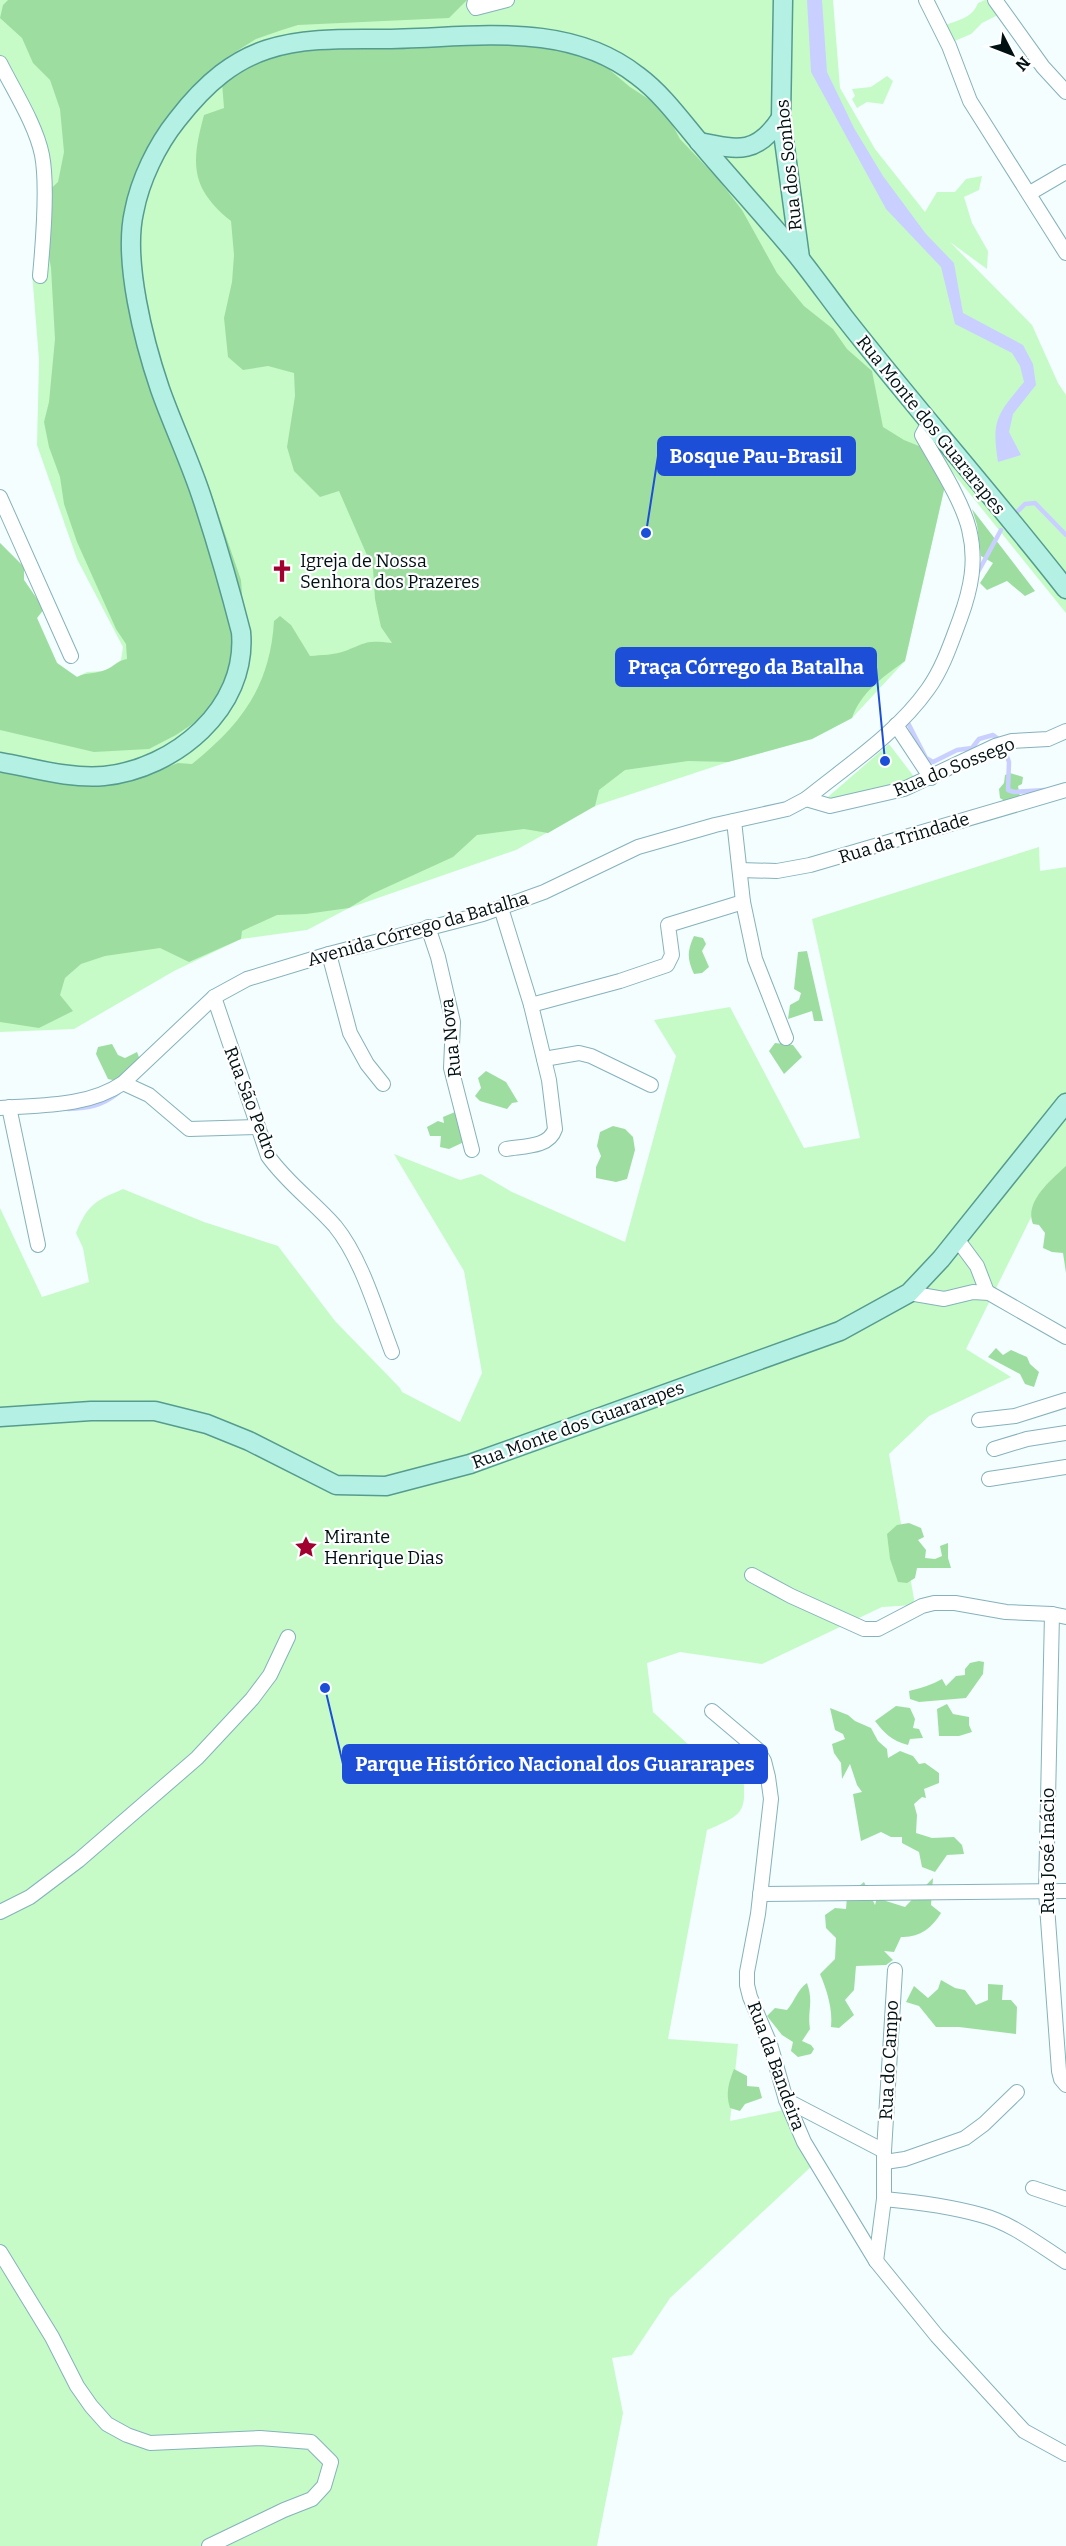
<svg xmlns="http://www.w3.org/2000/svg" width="1066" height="2546" font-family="Bitter,serif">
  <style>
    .green { fill: #c6fbc8 }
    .forest { fill: #9ddea0 }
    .water { fill: #c9d0ff }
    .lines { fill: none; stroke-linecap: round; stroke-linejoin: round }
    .stream { stroke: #c9d0ff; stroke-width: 4.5 }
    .minor-casing { stroke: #85b2bb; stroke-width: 16 }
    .major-casing { stroke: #559c8f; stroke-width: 21 }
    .minor { stroke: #fff; stroke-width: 14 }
    .major { stroke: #b4f1e4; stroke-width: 18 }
    .labels { text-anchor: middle; stroke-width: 4.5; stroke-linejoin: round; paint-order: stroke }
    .street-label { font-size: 18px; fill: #011013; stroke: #fff }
    .poi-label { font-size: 18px; fill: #011013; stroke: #fff; text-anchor: start }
    .leader { fill: none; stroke: #1d4ed8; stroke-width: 2 }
    .callout-dot { fill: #1d4ed8; stroke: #fff; stroke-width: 2 }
    .callout { fill: #1d4ed8; stroke: #1d4ed8; stroke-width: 2 }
    .callout-label { font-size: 20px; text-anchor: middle; font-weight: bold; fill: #fff }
  </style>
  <rect width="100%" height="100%" fill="#f4fdff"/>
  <g class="green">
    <polygon points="0,0 833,0 840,88 875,149 925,212 937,192 955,192 966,179 982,176 979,190 964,197 972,223 988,251 987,269 950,242 1032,325 1058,383 1066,395 1066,613 949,468 905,661 852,718 812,739 728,762 595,806 516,850 349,908 307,930 241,939 174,971 74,1029 0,1032 0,543 24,567 24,580 44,609 37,618 57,663 77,677 87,672 105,671 121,660 123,647 77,559 37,445 39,360 32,272 47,254 43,162 0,70"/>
    <path d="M 985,0 L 990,0 L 1000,14 L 982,23 L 971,34 L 950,43 L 943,26 C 957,20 972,19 978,3 Z"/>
    <polygon points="887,76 893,81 883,104 867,102 857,108 852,99 855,96 852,89 871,87"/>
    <polygon points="889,744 915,778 906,784 821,803"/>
    <path d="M 1039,847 L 1040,871 L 1066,867 L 1066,1170 L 1044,1191 L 966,1349 L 1011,1377 L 929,1416 L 889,1454 L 915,1605 L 882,1607 L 762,1664 L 680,1652 L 647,1663 L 653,1712 L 703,1758 L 743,1767 C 745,1811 749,1812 707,1830 L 668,2039 L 738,2044 L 730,2121 L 788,2109 L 814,2164 L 670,2298 L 632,2355 L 612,2358 L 623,2413 L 597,2546 L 0,2546 L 0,1208 L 42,1297 L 89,1282 L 83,1248 L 76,1233 C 88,1204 95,1201 123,1189 L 204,1222 L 278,1246 L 335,1321 L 400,1388 L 402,1392 L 460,1422 L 482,1373 L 464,1271 L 394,1154 L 460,1180 L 481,1174 L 512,1192 L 625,1242 L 676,1056 L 654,1020 L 730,1007 L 804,1148 L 860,1138 L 812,919 Z"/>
  </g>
  <g class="forest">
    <path d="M 8,0 L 467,0 L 449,18 L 298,25 L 282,30 L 256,39 L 221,61 L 190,93 L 145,167 L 140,223 L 142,282 L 156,353 L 207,481 L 241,580 L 244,622 L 241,653 L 216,703 L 200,719 L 176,735 L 149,749 L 94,752 L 0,730 L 0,543 L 24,567 L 24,580 L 44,609 L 37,618 L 57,663 L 77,677 C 86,672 96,674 105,670 C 114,667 118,660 127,659 L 126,644 L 116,629 L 77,542 L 64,504 L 60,477 L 49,447 L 44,422 L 49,402 L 55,339 L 51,268 L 45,234 L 45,194 L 58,182 L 64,152 L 60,109 L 50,80 L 33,63 L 22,38 L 0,18 L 3,5 Z"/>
    <path d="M 456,32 L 603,56 L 611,71 L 630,87 L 664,109 L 680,139 L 718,179 L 742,210 L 777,273 L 804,306 L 833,329 L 847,349 L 872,371 L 883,427 L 904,440 L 929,450 L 949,468 L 905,661 C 883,677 861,692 852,718 L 812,739 L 728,762 L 688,761 L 625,770 L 599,790 L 595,806 L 548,833 L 524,829 L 477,835 L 453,857 L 372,894 L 349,908 L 306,914 L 277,915 L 242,931 L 241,939 L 189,962 L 160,948 L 105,956 L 81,964 L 65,978 L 60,995 L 73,1011 L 39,1028 L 0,1022 L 0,764 L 136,778 L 178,763 L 192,764 C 241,724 270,687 274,621 L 280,616 L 291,625 L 310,656 C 321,655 335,655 345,651 C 368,642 366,640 392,643 L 381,627 L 375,599 L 373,569 L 339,491 L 320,497 L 294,471 L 287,447 L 295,396 L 294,373 L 268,366 L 243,370 L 228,357 L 224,318 L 232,282 L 234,255 L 231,221 C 190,188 191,163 204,115 L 224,108 L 222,83 L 266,53 Z"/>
    <polygon points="972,509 1035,591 1025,596 1007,581 987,590 980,583 993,563 981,556 977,525"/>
    <polygon points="1010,773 1023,777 1022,784 1018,786 1021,802 1011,805 1000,798 999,789 1004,783 1005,775"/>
    <path d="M 694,936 L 703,938 L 706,944 L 702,951 L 709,967 L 702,973 L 694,974 C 687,959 687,951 694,936 Z"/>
    <polygon points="807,951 823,1021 814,1021 812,1011 788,1019 790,1005 799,1000 801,993 794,989 798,952"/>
    <polygon points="775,1043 793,1045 802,1057 784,1074 769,1051"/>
    <polygon points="112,1044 118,1055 125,1058 137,1052 140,1060 117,1081 108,1079 96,1054 98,1047"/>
    <polygon points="486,1071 506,1082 518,1102 512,1103 507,1109 480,1101 475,1096 481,1088 478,1078"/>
    <polygon points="455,1112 464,1142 449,1149 440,1147 441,1136 430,1136 427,1127 438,1121 444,1123 443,1117"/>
    <polygon points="613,1126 625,1129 633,1137 635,1150 627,1179 616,1182 596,1178 596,1167 601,1156 597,1146 600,1132"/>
    <path d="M 1066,1166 L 1066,1273 L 1063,1253 L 1052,1252 L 1043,1248 L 1045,1233 L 1039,1225 L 1033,1224 C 1024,1202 1051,1180 1066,1166 Z"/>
    <polygon points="996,1348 1003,1355 1011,1350 1027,1357 1030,1364 1039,1372 1034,1387 1025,1384 1020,1374 988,1357"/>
    <polygon points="909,1523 921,1528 924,1537 918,1540 926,1550 925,1558 935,1559 942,1556 940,1546 948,1543 948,1558 951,1568 917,1568 915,1578 907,1583 898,1582 890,1559 887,1534 897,1525"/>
    <path d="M 979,1661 L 984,1662 L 983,1674 L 966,1698 L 919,1702 L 910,1699 L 909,1691 C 918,1689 934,1684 942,1679 L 946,1686 L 956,1676 L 965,1675 L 965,1669 L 970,1663 Z"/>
    <polygon points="947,1704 953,1714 969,1717 969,1725 972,1732 959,1736 939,1736 937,1709"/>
    <path d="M 896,1706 L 910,1708 L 915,1719 L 913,1728 L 919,1729 L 923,1738 L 910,1739 L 908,1745 C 892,1741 884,1733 875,1721 Z"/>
    <polygon points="830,1708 848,1715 855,1721 871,1728 878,1741 887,1749 888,1758 900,1751 913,1756 919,1764 925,1763 939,1773 939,1783 924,1789 926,1798 922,1797 914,1804 917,1815 916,1833 932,1838 954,1837 962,1845 964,1854 947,1855 935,1872 922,1867 919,1852 902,1843 902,1837 891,1837 881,1832 861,1841 853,1794 862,1792 857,1785 850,1764 842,1779 841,1763 834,1753 832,1744 845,1739 843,1734 835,1730"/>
    <path d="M 933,1878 L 931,1905 L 941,1913 C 932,1928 919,1938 901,1937 L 894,1952 L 884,1951 L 893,1960 L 886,1965 L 856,1966 L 854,1990 L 845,2000 L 854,2015 L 839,2028 L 831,2027 C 833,2010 827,1990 820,1974 L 835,1959 L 836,1938 L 826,1928 L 825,1915 L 835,1908 L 846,1909 L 847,1896 L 864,1882 L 875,1905 L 878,1894 L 886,1901 L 905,1907 Z"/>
    <polygon points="941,1980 955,1988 965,1990 976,2005 988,2000 988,1984 1003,1985 1002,2000 1011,2000 1017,2007 1016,2034 959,2027 936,2027 919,2006 906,2002 914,1986 928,1998 938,1989"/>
    <path d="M 807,1983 C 814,2003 807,2011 810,2029 L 802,2041 L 811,2045 L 814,2049 L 811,2054 L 798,2057 L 791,2051 L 793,2042 L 782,2035 L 767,2016 L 775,2008 L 787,2010 C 795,2001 797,1990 807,1983 Z"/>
    <path d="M 734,2069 L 747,2076 L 747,2086 L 759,2087 L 762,2098 L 745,2104 L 740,2111 L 730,2108 C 725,2093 729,2082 734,2069 Z"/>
  </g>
  <path class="water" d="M 807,0 L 822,0 L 827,72 L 854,128 L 883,176 L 926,234 L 954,263 L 963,313 L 1023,345 L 1033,364 L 1036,385 L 1013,414 L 1009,432 L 1021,455 L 998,462 C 991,419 998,414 1024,382 L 1020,366 L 1012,353 L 955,324 L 941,267 L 886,209 L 811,72 Z"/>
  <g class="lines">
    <g class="stream">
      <polyline points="1018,511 1025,504 1035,503 1066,535"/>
      <polyline points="978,572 1001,530"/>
      <polyline points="907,721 926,758 933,762 957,750 972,748 979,739 993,735 1000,740"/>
      <polyline points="1006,754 1009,762 1008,790 1014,792 1045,790"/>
      <path d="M 68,1109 C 88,1108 102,1106 118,1093"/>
    </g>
    <g class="minor-casing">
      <g id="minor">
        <polyline points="475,0 474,5 476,8 507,0"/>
        <polyline points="926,0 949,46 970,101 1066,253"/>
        <polyline points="995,0 1043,67 1066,92"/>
        <path d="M 0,63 C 14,91 36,125 42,155 C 48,186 43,243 40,276"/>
        <polyline points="1030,193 1066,172"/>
        <polyline points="0,497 71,656"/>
        <polyline points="896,725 931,778"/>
        <polyline points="806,799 830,806 904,789 995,746 1012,741 1048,739 1066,731"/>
        <polyline points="734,821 743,902 755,959 786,1038"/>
        <polyline points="740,870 777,871 810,865 1066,790"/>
        <path d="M 501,908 L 531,1005 L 549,1080 L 555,1129 C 549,1148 522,1146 506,1149"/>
        <polyline points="428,927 438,957 453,1022 451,1068 472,1150"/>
        <polyline points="329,954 350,1033 367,1064 383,1084"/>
        <path d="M 214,997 L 268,1156 C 288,1184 313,1201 335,1226 C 362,1259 377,1313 392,1352"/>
        <polyline points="531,1005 620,981 667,965 672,955 668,925 743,902"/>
        <polyline points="544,1059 579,1053 591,1056 651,1085"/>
        <polyline points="123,1083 149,1095 189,1129 257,1127"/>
        <polyline points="9,1107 38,1245"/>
        <path d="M 0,1108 C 40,1105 88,1107 123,1083 L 214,997 L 247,979 L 329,954 L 483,914 L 544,892 L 638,847 L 715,825 L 787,809 L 806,799 C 848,765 897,733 928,689 C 943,668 951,643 960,619 C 971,589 977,561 969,529 C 962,500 937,462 922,435 L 929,422"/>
        <polyline points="957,1239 977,1266 987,1292"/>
        <polyline points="909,1293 944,1299 973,1292 989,1293 1066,1337"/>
        <polyline points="979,1420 1015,1416 1066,1400"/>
        <polyline points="994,1449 1027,1439 1066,1433"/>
        <polyline points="989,1479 1066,1467"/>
        <polyline points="752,1575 791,1596 864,1629 878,1629 922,1606 934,1603 955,1603 1006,1612 1052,1614 1066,1617"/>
        <polyline points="1052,1614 1046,1892 1059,2071 1061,2079 1066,2085"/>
        <polyline points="712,1711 757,1749 764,1761 768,1777 771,1799 758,1914 747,1972 747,1985 750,1997 770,2044 786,2100 804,2142 876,2261 937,2336 1024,2431 1066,2454"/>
        <polyline points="760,1894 1066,1891"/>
        <polyline points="0,1912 30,1897 79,1860 197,1758 252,1699 270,1675 288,1637"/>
        <polyline points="786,2100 884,2151"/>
        <polyline points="885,2162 905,2159 965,2138 984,2124 1017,2092"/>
        <polyline points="1033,2188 1066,2199"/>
        <path d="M 884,2199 C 917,2202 949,2206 981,2215 C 1012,2223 1039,2245 1066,2262"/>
        <polyline points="0,2252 52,2337 77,2386 91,2406 107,2424 127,2435 150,2443 260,2438 311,2442 331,2462 324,2486 312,2499 284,2510 209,2546"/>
        <polyline points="876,2261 884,2199 884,2151 895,1970"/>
      </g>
    </g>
    <g class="major-casing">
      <g id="major">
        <polyline points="783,0 781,118 800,258"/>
        <path d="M 699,142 C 738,150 757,155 781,118"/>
        <path d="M 0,762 C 34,768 69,779 104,776 C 174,769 248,709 241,632 C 230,589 217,544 203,501 C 191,463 173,426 160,389 C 144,342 123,261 134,212 C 140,180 157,145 177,120 C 238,41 288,38 381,39 C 467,39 565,18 638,76 C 665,96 685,126 707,151 C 737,186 768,220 797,255 C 813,275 828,296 844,317 C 916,409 994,497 1066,589"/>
        <polyline points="0,1417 91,1411 155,1411 207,1424 249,1441 336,1485 386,1486 470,1464 840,1331 909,1293 941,1259 1066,1103"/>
      </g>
    </g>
    <use href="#minor" class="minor"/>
    <use href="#major" class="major"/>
  </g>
  <defs>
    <g id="church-bare" transform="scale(1.8)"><path d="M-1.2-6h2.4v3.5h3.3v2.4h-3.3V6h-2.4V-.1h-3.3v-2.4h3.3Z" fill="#a1012f" stroke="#fff" stroke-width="2.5" paint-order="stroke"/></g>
    <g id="sight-bare" transform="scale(1.8)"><path d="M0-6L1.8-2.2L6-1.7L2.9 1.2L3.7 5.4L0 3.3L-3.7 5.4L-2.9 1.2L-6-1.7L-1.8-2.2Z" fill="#a1012f" stroke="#fff" stroke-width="2.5" paint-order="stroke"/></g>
  </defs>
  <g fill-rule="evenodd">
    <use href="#church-bare" x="282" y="571"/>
    <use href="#sight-bare" x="306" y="1547"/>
  </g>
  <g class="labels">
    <g class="street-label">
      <text transform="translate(789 165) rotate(-96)" y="6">Rua dos Sonhos</text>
      <text transform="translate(931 425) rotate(51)" y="6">Rua Monte dos Guararapes</text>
      <text transform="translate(954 767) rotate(-22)" y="6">Rua do Sossego</text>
      <text transform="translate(904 838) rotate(-17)" y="6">Rua da Trindade</text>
      <text transform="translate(418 929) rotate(-16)" y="6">Avenida Córrego da Batalha</text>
      <text transform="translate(451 1038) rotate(-96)" y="6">Rua Nova</text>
      <text transform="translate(251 1103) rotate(69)" y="6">Rua São Pedro</text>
      <text transform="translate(578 1425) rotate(-20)" y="6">Rua Monte dos Guararapes</text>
      <text transform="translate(1048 1851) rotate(-90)" y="6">Rua José Inácio</text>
      <text transform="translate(889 2060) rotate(-87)" y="6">Rua do Campo</text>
      <text transform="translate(776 2066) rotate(70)" y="6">Rua da Bandeira</text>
    </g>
    <g class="poi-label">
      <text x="300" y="567">Igreja de Nossa<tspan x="300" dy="21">Senhora dos Prazeres</tspan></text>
      <text x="324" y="1543">Mirante<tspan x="324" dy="21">Henrique Dias</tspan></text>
    </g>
  </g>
  <path class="leader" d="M646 533L658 456M885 761L876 667M325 1688L343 1764"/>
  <g class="callout-dot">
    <circle cx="646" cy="533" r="6"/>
    <circle cx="885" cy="761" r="6"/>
    <circle cx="325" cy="1688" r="6"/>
  </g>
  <g class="callout">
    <rect x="658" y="437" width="197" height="38" rx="6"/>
    <rect x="616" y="648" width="260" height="38" rx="6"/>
    <rect x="343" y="1745" width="424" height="38" rx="6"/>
  </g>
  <g class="callout-label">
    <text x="756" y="463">Bosque Pau-Brasil</text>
    <text x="746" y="674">Praça Córrego da Batalha</text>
    <text x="555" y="1771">Parque Histórico Nacional dos Guararapes</text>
  </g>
  <g transform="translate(1012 54) rotate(132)" stroke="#ffffff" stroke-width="4.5" paint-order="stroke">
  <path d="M0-4.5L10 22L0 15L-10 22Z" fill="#011013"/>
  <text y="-9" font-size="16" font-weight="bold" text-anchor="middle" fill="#011013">N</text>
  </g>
</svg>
